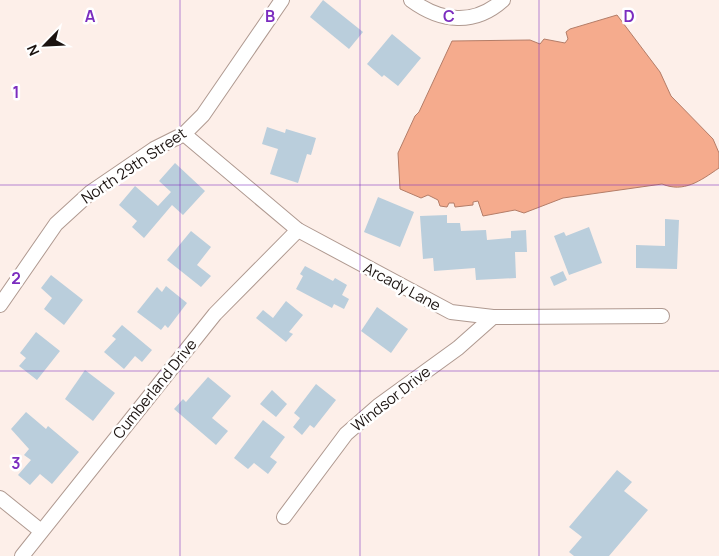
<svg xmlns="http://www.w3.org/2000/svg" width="719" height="556" font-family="Manrope,sans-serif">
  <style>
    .water { fill: #f5ab8d; stroke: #b47d68 }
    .building { fill: #bacedc }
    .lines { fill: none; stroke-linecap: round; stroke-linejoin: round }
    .minor-casing { stroke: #af9990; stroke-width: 16 }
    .minor { stroke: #fff; stroke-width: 14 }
    .grid { fill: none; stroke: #7b2cbf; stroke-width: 1; stroke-opacity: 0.55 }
    .labels { text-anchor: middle; stroke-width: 5; stroke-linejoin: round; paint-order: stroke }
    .street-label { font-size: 15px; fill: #1b1310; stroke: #fff }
    .grid-label { font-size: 16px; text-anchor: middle; font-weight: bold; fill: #7b2cbf; stroke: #fff; stroke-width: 5; stroke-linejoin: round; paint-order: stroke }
  </style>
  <rect width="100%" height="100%" fill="#fdefe9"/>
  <path class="water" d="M 617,15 L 660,72 L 671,96 L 713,139 L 719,153 L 719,168 C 700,181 684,193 662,184 L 563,198 L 524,213 L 515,210 L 483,216 L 478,201 L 473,202 L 473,205 L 455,207 L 454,203 L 449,203 L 447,207 L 440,206 L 438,200 L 428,195 L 421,198 L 400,189 L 398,153 L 415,116 L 419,112 L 452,41 L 530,40 L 540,44 L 544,39 L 565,43 L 568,39 L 566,32 L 570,29 Z"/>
  <g class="building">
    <polygon points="323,0 363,32 349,49 310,17"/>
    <polygon points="392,34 421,58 398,86 384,75 382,77 367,64"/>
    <polygon points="267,127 285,133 286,129 316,138 311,155 307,154 298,183 270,174 278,149 262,144"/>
    <polygon points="175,163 205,191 183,215 172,205 144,238 132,227 137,221 119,205 135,186 158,206 171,192 159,181"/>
    <polygon points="378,197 414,212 400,247 364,232"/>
    <polygon points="447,215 447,223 460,223 461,231 486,230 487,240 511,238 511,231 526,230 527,252 515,252 516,278 476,280 475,268 434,271 433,258 423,259 420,216"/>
    <polygon points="665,219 679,220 677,269 636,268 636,245 665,246"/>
    <polygon points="589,227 602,263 569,275 554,236 564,232 566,236"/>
    <polygon points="191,231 211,247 197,265 211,276 201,287 167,260"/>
    <polygon points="305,266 333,281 335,278 347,285 342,295 349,299 344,309 334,304 332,308 296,289 303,276 300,274"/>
    <polygon points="563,271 567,280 554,286 550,277"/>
    <polygon points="51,275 83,300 64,325 44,309 52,298 41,288"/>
    <polygon points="166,286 187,303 168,328 165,325 161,330 137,312 157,287 162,292"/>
    <polygon points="286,301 303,315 289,332 293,334 286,342 256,318 263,310 273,318"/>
    <polygon points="377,307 408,329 391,353 361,331"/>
    <polygon points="122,325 152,350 142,362 135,356 124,369 104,352 116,339 112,336"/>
    <polygon points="36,332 60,351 37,380 19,366 26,358 20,353"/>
    <polygon points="85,370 115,393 93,421 65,399"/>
    <polygon points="208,377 231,396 212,418 228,431 216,445 174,409 183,399 186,402"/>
    <polygon points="316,384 336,400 314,428 310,425 302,435 293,427 300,418 294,413"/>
    <polygon points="272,390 287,404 276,417 260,404"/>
    <polygon points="26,412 46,429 48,426 79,452 52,484 40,474 30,485 18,475 31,460 24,455 29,449 11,429"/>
    <polygon points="263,420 285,437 270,457 277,462 268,474 254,463 248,469 234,458"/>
    <polygon points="617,470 632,482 624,491 648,510 609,556 574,556 569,552 582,537 569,527"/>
  </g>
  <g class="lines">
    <g class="minor-casing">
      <g id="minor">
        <path d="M 411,0 C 441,22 474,26 503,0"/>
        <polyline points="184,134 298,230 451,312 493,317 662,316"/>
        <polyline points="0,305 56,224 91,192 154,149 184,134 203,115 282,0"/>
        <polyline points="0,498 41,531"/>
        <polyline points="284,517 346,434 378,406 458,348 493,317"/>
        <polyline points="22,556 215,314 298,230"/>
      </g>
    </g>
    <use href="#minor" class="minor"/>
  </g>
  <path class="grid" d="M 180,0 L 180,556M 360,0 L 360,556M 539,0 L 539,556M 0,185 L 719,185M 0,371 L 719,371"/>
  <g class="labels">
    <g class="street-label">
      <text transform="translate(134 166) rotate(-34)" y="5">North 29th Street</text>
      <text transform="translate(402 287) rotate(28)" y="5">Arcady Lane</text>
      <text transform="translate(155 389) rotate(-51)" y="5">Cumberland Drive</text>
      <text transform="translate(391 399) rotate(-38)" y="5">Windsor Drive</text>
    </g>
  </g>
  <g class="grid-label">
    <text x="90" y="22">A</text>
    <text x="270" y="22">B</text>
    <text x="449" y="22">C</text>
    <text x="629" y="22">D</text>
    <text x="16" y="98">1</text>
    <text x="16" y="284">2</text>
    <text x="16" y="469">3</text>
  </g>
  <g transform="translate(45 45) rotate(246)" stroke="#ffffff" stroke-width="4" paint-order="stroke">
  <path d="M0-4L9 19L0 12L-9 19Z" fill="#1b1310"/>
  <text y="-8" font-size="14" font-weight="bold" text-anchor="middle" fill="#1b1310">N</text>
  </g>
</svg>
